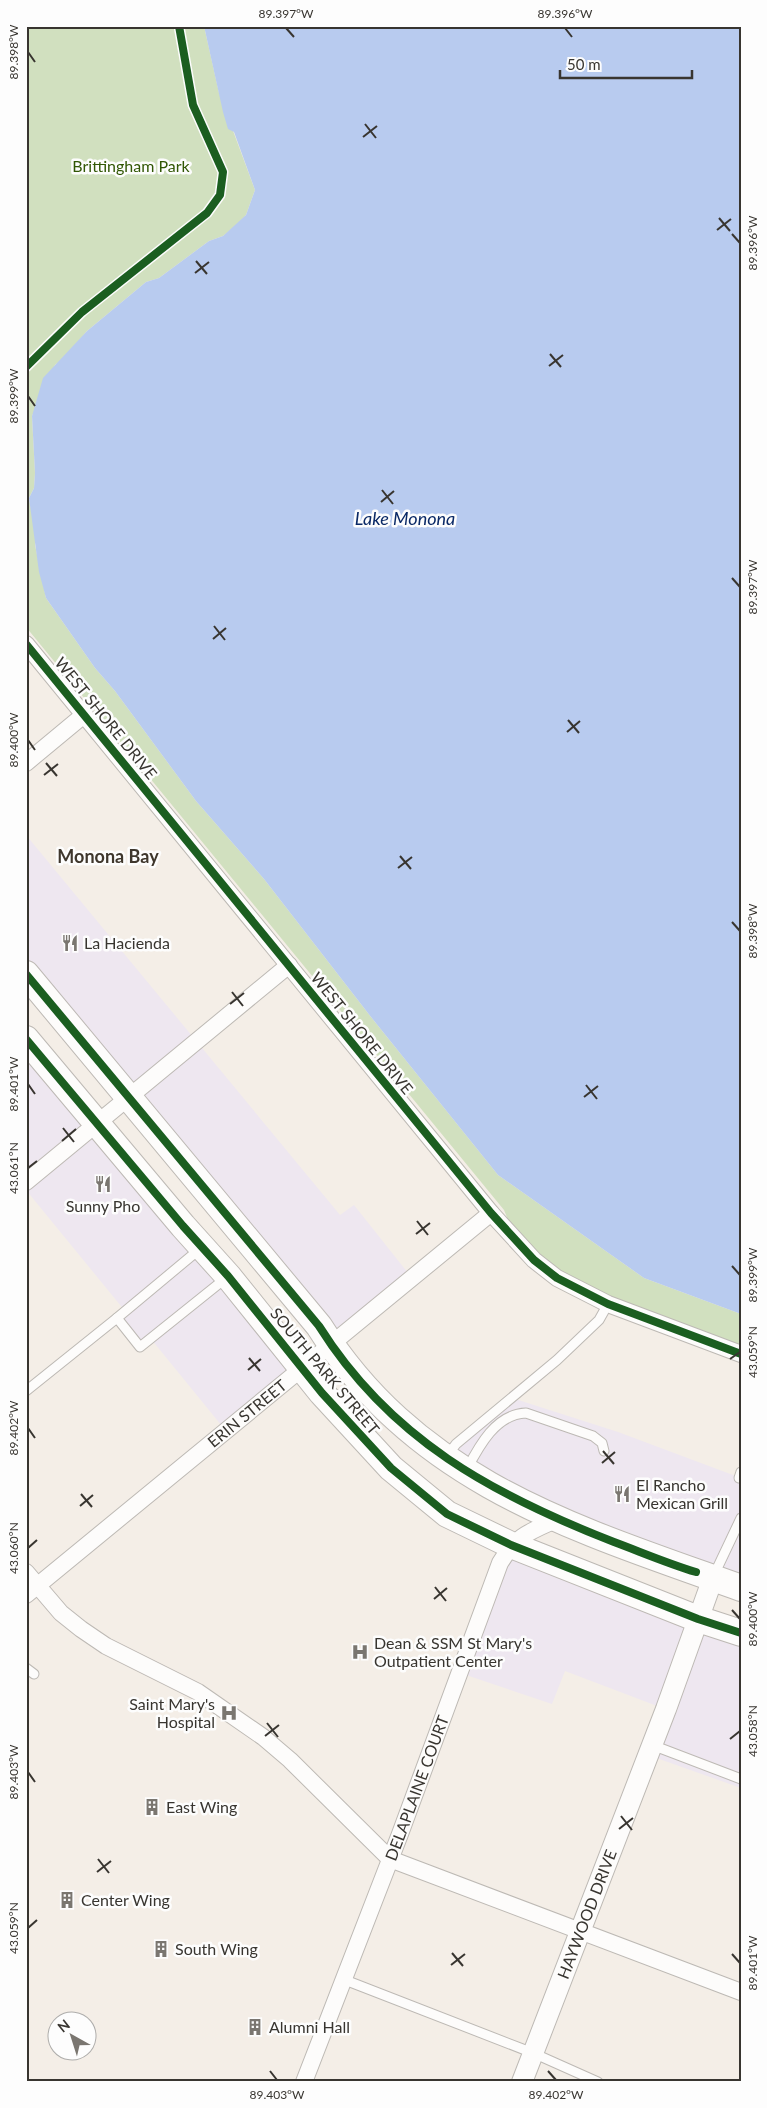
<svg xmlns="http://www.w3.org/2000/svg" width="767" height="2108" font-family="Lato,sans-serif">
  <style>
    .commercial { fill: #eee7f0 }
    .green { fill: #d1e0bf }
    .water { fill: #b8cbef }
    .lines { fill: none; stroke-linecap: round; stroke-linejoin: round }
    .service-casing { stroke: #bdb9b4; stroke-width: 11 }
    .minor-casing { stroke: #bdb9b4; stroke-width: 18 }
    .tertiary-casing { stroke: #bdb9b4; stroke-width: 22 }
    .primary-casing { stroke: #bdb9b4; stroke-width: 28 }
    .service { stroke: #fdfcfb; stroke-width: 9 }
    .minor { stroke: #fdfcfb; stroke-width: 16 }
    .tertiary { stroke: #fdfcfb; stroke-width: 20 }
    .primary { stroke: #fdfcfb; stroke-width: 26 }
    .cycleway-casing { stroke: #fdfdfd; stroke-width: 11 }
    .cycleway { stroke: #1b5e20; stroke-width: 8 }
    .ticks { fill: none; stroke: #383530; stroke-width: 2 }
    .labels { text-anchor: middle; stroke-width: 5; stroke-linejoin: round; paint-order: stroke }
    .park-label { font-size: 16px; fill: #315704; stroke: #fdfdfd }
    .street-label { font-size: 16px; fill: #383530; stroke: #fdfdfd }
    .poi-label { font-size: 16px; fill: #383530; stroke: #fdfdfd; text-anchor: start }
    .water-label { font-size: 18px; font-style: italic; fill: #0a2966; stroke: #fdfdfd }
    .neighbourhood-label { font-size: 18px; font-weight: bold; fill: #3f372d; stroke: #fdfdfd }
    .neatline { fill: none; stroke: #383530; stroke-width: 2 }
    .ticks-label { font-size: 12px; text-anchor: middle; fill: #383530 }
  </style>
  <rect width="100%" height="100%" fill="#f4eee7"/>
  <g class="commercial">
    <polygon points="26,835 340,1215 354,1205 412,1278 331,1345 26,973"/>
    <polygon points="26,1039 302,1369 226,1431 151,1339 140,1347 117,1318 125,1311 26,1190"/>
    <polygon points="512,1398 618,1432 741,1478 741,1588 445,1458"/>
    <polygon points="511,1545 741,1633 741,1788 648,1755 665,1709 565,1671 552,1704 460,1673"/>
  </g>
  <polygon class="green" points="26,26 204,26 219,93 255,190 246,215 238,224 223,236 209,241 159,278 146,282 87,331 65,357 55,365 32,416 35,473 34,488 29,498 35,530 35,545 46,598 95,668 115,691 196,801 264,879 371,1017 498,1175 644,1278 741,1314 741,1354 608,1304 517,1242 504,1210 26,627"/>
  <polygon class="water" points="204,26 741,26 741,1314 644,1278 498,1175 371,1017 264,879 196,801 115,691 95,668 46,598 39,572 29,498 34,488 35,473 32,416 43,378 87,331 146,282 159,278 209,241 223,236 246,215 255,190 234,132 228,129 223,112"/>
  <g class="lines">
    <g class="service-casing">
      <g id="service">
        <polyline points="117,1318 201,1248"/>
        <polyline points="26,1391 117,1318 140,1347 226,1278"/>
        <polyline points="447,1456 456,1444 557,1360 599,1320 608,1304"/>
        <path d="M 467,1469 C 479,1446 496,1414 526,1413 L 593,1436 L 602,1443 L 604,1451"/>
        <polyline points="739,1478 741,1472"/>
        <polyline points="714,1575 741,1518"/>
        <polyline points="26,1668 34,1674"/>
        <polyline points="652,1745 741,1779"/>
        <polyline points="345,1980 533,2053 598,2082"/>
      </g>
    </g>
    <g class="minor-casing">
      <g id="minor">
        <polyline points="26,644 491,1213 534,1260 557,1278 608,1304 741,1354"/>
        <polyline points="26,763 85,714"/>
        <polyline points="26,1182 289,965"/>
        <polyline points="26,1572 61,1613 81,1629 106,1646 198,1692 263,1737 290,1760 390,1859 741,1992"/>
        <path id="s1" d="M 26,1595 L 491,1213"/>
        <path id="s2" d="M 304,2082 L 400,1834 L 500,1563 C 517,1535 529,1532 558,1519"/>
      </g>
    </g>
    <g class="tertiary-casing">
      <g id="tertiary">
        <path id="s3" d="M 522,2082 L 666,1709 L 713,1578"/>
      </g>
    </g>
    <g class="primary-casing">
      <g id="primary">
        <path d="M 26,974 L 319,1326 C 418,1483 576,1529 741,1588"/>
        <polyline points="26,1039 183,1226 228,1276 322,1393 391,1468 447,1514 511,1545 698,1619 741,1633"/>
      </g>
    </g>
    <use href="#service" class="service"/>
    <use href="#minor" class="minor"/>
    <use href="#tertiary" class="tertiary"/>
    <use href="#primary" class="primary"/>
    <g class="cycleway-casing">
      <g id="cycleway">
        <polyline points="26,367 82,312 207,213 220,195 223,172 193,105 179,26"/>
        <polyline points="26,644 491,1213 534,1260 557,1278 608,1304 741,1354"/>
        <path d="M 26,974 L 319,1326 C 390,1439 493,1495 614,1542 C 641,1552 669,1564 696,1572"/>
        <polyline points="26,1039 183,1226 228,1276 322,1393 391,1468 447,1514 511,1545 698,1619 741,1633"/>
      </g>
    </g>
    <use href="#cycleway" class="cycleway"/>
  </g>
  <path class="ticks" d="M 286,28 L 294,37M 565,28 L 572,37M 28,52 L 35,62M 365,124 L 376,138M 363,137 L 377,126M 719,218 L 730,231M 717,230 L 731,219M 732,234 L 740,243M 196,261 L 207,274M 195,273 L 209,262M 550,354 L 561,367M 549,366 L 563,355M 28,396 L 35,406M 382,490 L 393,504M 381,502 L 394,491M 732,578 L 740,587M 214,626 L 225,640M 213,639 L 226,628M 568,720 L 579,733M 567,732 L 580,721M 28,740 L 35,750M 46,763 L 57,776M 44,775 L 58,764M 400,856 L 411,869M 398,868 L 412,857M 732,922 L 740,931M 232,992 L 243,1006M 230,1004 L 244,993M 28,1084 L 35,1094M 586,1085 L 597,1099M 584,1097 L 598,1086M 63,1128 L 74,1142M 62,1141 L 76,1129M 28,1168 L 37,1161M 417,1221 L 428,1235M 416,1234 L 430,1223M 732,1266 L 740,1275M 249,1358 L 260,1371M 730,1359 L 740,1352M 248,1370 L 261,1359M 28,1428 L 35,1438M 603,1451 L 614,1464M 602,1463 L 615,1452M 81,1494 L 92,1507M 80,1506 L 93,1495M 28,1548 L 37,1540M 435,1587 L 446,1601M 434,1599 L 447,1588M 732,1610 L 740,1619M 267,1723 L 278,1737M 265,1736 L 279,1725M 730,1739 L 740,1731M 28,1772 L 35,1782M 621,1816 L 632,1830M 619,1829 L 633,1818M 98,1859 L 109,1873M 97,1872 L 111,1861M 28,1928 L 37,1920M 452,1953 L 463,1966M 732,1954 L 740,1963M 451,1965 L 465,1954M 270,2071 L 277,2080M 548,2071 L 556,2080"/>
  <defs>
    <g id="restaurant-bare" transform="scale(1.35)"><path d="M-5-6h1v4h1v-4h1v4h1v-4h1v5L-1.5 .5V6h-2V.5L-5-1ZM5-6V6H3V1.5H1.5Q1.5-4 5-6Z" fill="#7a7670" stroke="#fdfdfd" stroke-width="2.5" paint-order="stroke"/></g>
    <g id="hospital-bare" transform="scale(1.35)"><path d="M-5-5h3v3.5h4V-5h3V5h-3V1.5h-4V5h-3Z" fill="#7a7670" stroke="#fdfdfd" stroke-width="2.5" paint-order="stroke"/></g>
    <g id="building-bare" transform="scale(1.35)"><path d="M-4-6H4V6H1V3H-1V6H-4ZM-2.5-4.3h1.7v1.8h-1.7ZM.8-4.3h1.7v1.8H.8ZM-2.5-1h1.7V.8h-1.7ZM.8-1h1.7V.8H.8Z" fill="#7a7670" stroke="#fdfdfd" stroke-width="2.5" paint-order="stroke"/></g>
  </defs>
  <g fill-rule="evenodd">
    <use href="#restaurant-bare" x="70" y="943"/>
    <use href="#restaurant-bare" x="103" y="1184"/>
    <use href="#restaurant-bare" x="622" y="1494"/>
    <use href="#hospital-bare" x="360" y="1652"/>
    <use href="#hospital-bare" x="229" y="1713"/>
    <use href="#building-bare" x="152" y="1807"/>
    <use href="#building-bare" x="67" y="1900"/>
    <use href="#building-bare" x="161" y="1949"/>
    <use href="#building-bare" x="255" y="2027"/>
  </g>
  <g class="labels">
    <g class="park-label">
      <text x="131" y="172">Brittingham Park</text>
    </g>
    <g class="street-label">
      <text transform="translate(106 718) rotate(51)" y="6">WEST SHORE DRIVE</text>
      <text transform="translate(362 1033) rotate(51)" y="6">WEST SHORE DRIVE</text>
      <text transform="translate(325 1371) rotate(50)" y="6">SOUTH PARK STREET</text>
      <text dy="6" stroke="none"><textPath href="#s1" startOffset="286">ERIN STREET</textPath></text>
      <text dy="6" stroke="none"><textPath href="#s2" startOffset="315">DELAPLAINE COURT</textPath></text>
      <text dy="6" stroke="none"><textPath href="#s3" startOffset="180">HAYWOOD DRIVE</textPath></text>
    </g>
    <g class="poi-label">
      <text x="84" y="949">La Hacienda</text>
      <text x="103" y="1212" text-anchor="middle">Sunny Pho</text>
      <text x="636" y="1491">El Rancho<tspan x="636" dy="18">Mexican Grill</tspan></text>
      <text x="374" y="1649">Dean &amp; SSM St Mary's<tspan x="374" dy="18">Outpatient Center</tspan></text>
      <text x="215" y="1710" text-anchor="end">Saint Mary's<tspan x="215" dy="18">Hospital</tspan></text>
      <text x="166" y="1813">East Wing</text>
      <text x="81" y="1906">Center Wing</text>
      <text x="175" y="1955">South Wing</text>
      <text x="269" y="2033">Alumni Hall</text>
    </g>
    <g class="water-label">
      <text x="405" y="525">Lake Monona</text>
    </g>
    <g class="neighbourhood-label">
      <text x="108" y="863">Monona Bay</text>
    </g>
  </g>
  <rect width="767" height="2108" fill="none" stroke="#fdfdfd" stroke-width="55"/>
  <g transform="translate(72 2036) rotate(321)"><circle r="24" fill="#fdfdfd" stroke="#aeadab"/>
  <path d="M0-4L9 19L0 12L-9 19Z" fill="#7a7670"/>
  <text y="-8" font-size="14" font-weight="bold" text-anchor="middle" fill="#383530">N</text>
  </g>
  <path d="M560 70v8h132v-8" fill="none" stroke="#383530" stroke-width="2.5"/>
  <text x="567" y="70" font-size="15" fill="#383530" stroke="#fdfdfd" stroke-width="4" paint-order="stroke">50 m</text>
  <rect x="28" y="28" width="712" height="2052" class="neatline"/>
  <g class="ticks-label">
    <text x="286" y="18">89.397°W</text>
    <text x="565" y="18">89.396°W</text>
    <text transform="translate(14 52) rotate(-90)" y="4">89.398°W</text>
    <text transform="translate(753 243) rotate(-90)" y="4">89.396°W</text>
    <text transform="translate(14 396) rotate(-90)" y="4">89.399°W</text>
    <text transform="translate(753 587) rotate(-90)" y="4">89.397°W</text>
    <text transform="translate(14 740) rotate(-90)" y="4">89.400°W</text>
    <text transform="translate(753 931) rotate(-90)" y="4">89.398°W</text>
    <text transform="translate(14 1084) rotate(-90)" y="4">89.401°W</text>
    <text transform="translate(14 1168) rotate(-90)" y="4">43.061°N</text>
    <text transform="translate(753 1275) rotate(-90)" y="4">89.399°W</text>
    <text transform="translate(753 1352) rotate(-90)" y="4">43.059°N</text>
    <text transform="translate(14 1428) rotate(-90)" y="4">89.402°W</text>
    <text transform="translate(14 1548) rotate(-90)" y="4">43.060°N</text>
    <text transform="translate(753 1619) rotate(-90)" y="4">89.400°W</text>
    <text transform="translate(753 1731) rotate(-90)" y="4">43.058°N</text>
    <text transform="translate(14 1772) rotate(-90)" y="4">89.403°W</text>
    <text transform="translate(14 1928) rotate(-90)" y="4">43.059°N</text>
    <text transform="translate(753 1963) rotate(-90)" y="4">89.401°W</text>
    <text x="277" y="2099">89.403°W</text>
    <text x="556" y="2099">89.402°W</text>
  </g>
</svg>
